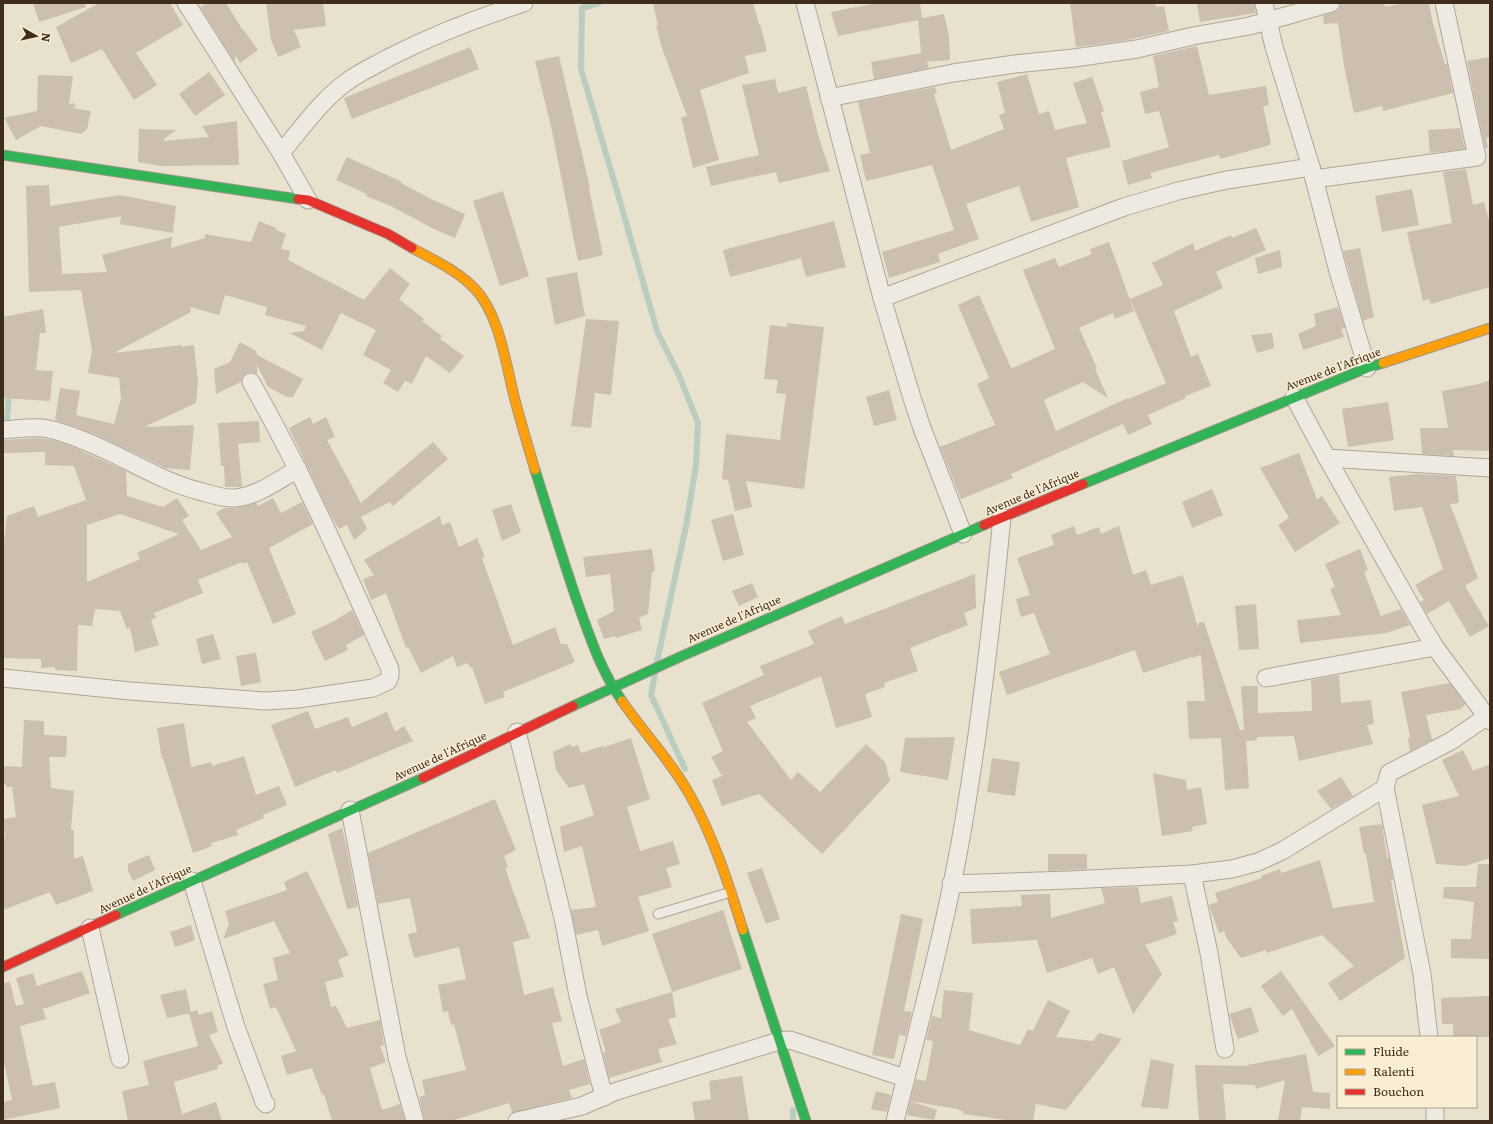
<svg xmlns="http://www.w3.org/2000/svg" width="1493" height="1124" font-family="Literata,serif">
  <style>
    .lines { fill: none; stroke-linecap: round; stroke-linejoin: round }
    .stream { stroke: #bacdc1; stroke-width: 6 }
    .building { fill: #ccbfaf; fill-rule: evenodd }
    .lane-casing { stroke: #aea597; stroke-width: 11 }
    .street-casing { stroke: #aea597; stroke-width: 19 }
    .fast-casing { stroke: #9d9587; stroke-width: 11 }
    .slow-casing { stroke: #9d9587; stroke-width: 11 }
    .jam-casing { stroke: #9d9587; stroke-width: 11 }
    .lane { stroke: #efeae1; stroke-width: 9 }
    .street { stroke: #efeae1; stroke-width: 17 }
    .fast { stroke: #30b455; stroke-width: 9 }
    .slow { stroke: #ff9f0a; stroke-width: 9 }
    .jam { stroke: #e5322d; stroke-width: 9 }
    .labels { text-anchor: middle; stroke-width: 3; stroke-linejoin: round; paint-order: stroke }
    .street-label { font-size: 11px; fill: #3e2d1d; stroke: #f9eed4 }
  </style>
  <rect width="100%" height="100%" fill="#e8e1ce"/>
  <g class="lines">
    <g class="stream">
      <polyline points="599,3 582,8 581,69 617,191 657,331 679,375 698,423 696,465 686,526 657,662"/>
      <polyline points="7,420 9,390"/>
      <polyline points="655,674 651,695 685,769"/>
      <polyline points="793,1110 793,1121"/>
    </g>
  </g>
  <g class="building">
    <polygon points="33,3 85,3 86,7 39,22"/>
    <polygon points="99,3 170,3 183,25 136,53 157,85 134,100 102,49 71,63 56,27"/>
    <polygon points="207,3 226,3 242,29 243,29 258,50 240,63 235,55 235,62 200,7"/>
    <polygon points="266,3 323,3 326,26 294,30 301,47 278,57 271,40"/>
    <polygon points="653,3 753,3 759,24 760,24 767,51 745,56 749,73 700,90 719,160 693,168 681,117 687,116 662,48 656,25 658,25"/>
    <polygon points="877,3 920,3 922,18 944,14 949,37 950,60 927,62 929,68 874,79 871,62 921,53 918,20 838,36 831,12"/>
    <polygon points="1070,3 1155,3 1156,7 1164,6 1169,31 1122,41 1076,47"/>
    <polygon points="1197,3 1254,3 1256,13 1200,22"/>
    <polygon points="1341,3 1384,3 1385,7 1404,3 1429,3 1433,24 1445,64 1447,64 1453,93 1383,111 1382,106 1354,113 1344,66 1338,23 1324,24 1323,16 1338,10"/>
    <polygon points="1197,46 1209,95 1266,86 1269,105 1263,106 1271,143 1270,143 1270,145 1220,159 1219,155 1150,173 1152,178 1128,185 1122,161 1169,147 1159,111 1145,114 1140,92 1159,87 1153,56"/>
    <polygon points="470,47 479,69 352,119 344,98"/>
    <polygon points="559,56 590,188 589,189 603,255 578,261 552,131 535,61"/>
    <polygon points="1490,57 1490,137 1486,138 1488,148 1485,148 1467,61"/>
    <polygon points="209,72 225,95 195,116 179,94"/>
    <polygon points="1027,74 1039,114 1049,111 1055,130 1087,123 1073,83 1092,77 1104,111 1101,112 1111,147 1066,158 1079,207 1031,222 1019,186 966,204 979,239 938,254 940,262 889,278 882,252 954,230 932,165 866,181 860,155 870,153 858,102 935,87 937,93 934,94 951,150 1004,129 999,115 1005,113 997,82"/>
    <polygon points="38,75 73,76 69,104 74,103 76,106 73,108 91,111 87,129 81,134 41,126 16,140 5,119 3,118 37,111"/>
    <polygon points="775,79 778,93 806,86 819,138 830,171 779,183 776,172 711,186 706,167 759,155 742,85"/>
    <polygon points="237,121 239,165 161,166 138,162 139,129 176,130 164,139 164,141 209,137 202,126"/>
    <polygon points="1460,128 1465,149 1430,153 1428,130"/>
    <polygon points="347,157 402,182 401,183 431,199 465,214 455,238 434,229 391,206 366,196 367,194 336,180"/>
    <polygon points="1466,169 1473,205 1484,202 1490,223 1490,287 1431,304 1429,299 1423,301 1407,232 1452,223 1443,172"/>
    <polygon points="49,185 50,206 120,195 176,206 173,233 120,224 121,216 59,227 62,274 107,272 102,255 172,237 171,248 205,238 205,234 251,242 259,221 276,228 276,230 286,234 281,249 290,251 288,260 364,300 390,268 410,284 399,299 424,319 422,321 442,336 440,339 464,356 450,373 426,356 412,384 405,381 398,392 383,383 391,370 363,355 376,330 341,313 322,350 290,333 304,331 306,326 265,315 267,307 225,295 219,315 190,307 191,312 114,353 182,345 182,347 194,345 198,382 196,403 144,427 194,425 190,470 165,468 97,435 55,420 60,388 80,391 76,415 114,424 121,398 119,378 88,373 92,350 81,290 29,292 26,186"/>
    <polygon points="1412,189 1419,225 1382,232 1375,196"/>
    <polygon points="503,191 529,276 500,286 473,201"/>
    <polygon points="834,221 846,267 806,277 801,258 730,277 723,250"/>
    <polygon points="1256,228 1266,250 1216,272 1223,288 1174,311 1191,357 1198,354 1211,386 1185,396 1186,398 1148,415 1152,424 1128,435 1123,424 1011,474 1013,478 961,499 940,447 995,425 977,384 989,378 958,305 979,295 1011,368 1015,367 1055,349 1023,270 1055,258 1059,267 1092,254 1090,249 1109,242 1134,311 1115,319 1113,313 1079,328 1097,368 1095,369 1108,398 1083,382 1044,400 1056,431 1128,398 1129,399 1166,383 1130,299 1163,285 1152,263 1193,243 1195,251 1231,235 1232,238"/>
    <polygon points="1360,248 1374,317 1363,321 1343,251"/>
    <polygon points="1280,250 1282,267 1258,274 1255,258"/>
    <polygon points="577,272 585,316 555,325 546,278"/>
    <polygon points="1338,307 1345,328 1341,329 1344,337 1303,350 1298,334 1316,326 1314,314"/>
    <polygon points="43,309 46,333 40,333 36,370 53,371 50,401 3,398 3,317"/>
    <polygon points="586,319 619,321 611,395 595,393 591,428 571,426"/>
    <polygon points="787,323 824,327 804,489 746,481 752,507 735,511 728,480 722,479 726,434 780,440 786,394 776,393 778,380 764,379 770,325 787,327"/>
    <polygon points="1272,333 1274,348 1257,353 1251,335"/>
    <polygon points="240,342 256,351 257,355 303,379 293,397 287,397 268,387 257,365 257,374 252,372 247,373 243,377 241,382 216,394 214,369 230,362"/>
    <polygon points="1490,380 1490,451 1453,450 1454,456 1422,454 1420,428 1448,428 1442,391 1479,384"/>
    <polygon points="889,390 897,420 874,426 866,397"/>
    <polygon points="1388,402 1394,440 1348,447 1342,409"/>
    <polygon points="310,417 313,424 326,417 335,437 327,440 361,503 433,442 448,459 393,506 390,502 361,517 367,529 354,540 347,525 339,529 330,514 289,428"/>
    <polygon points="259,421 260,442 238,444 242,487 225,487 224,466 221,466 218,423"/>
    <path d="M 37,438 L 53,440 L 73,447 L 126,471 L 127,496 L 163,507 L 177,498 L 189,516 L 182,520 L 201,550 L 232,537 L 216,513 L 224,508 L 236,508 L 256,503 L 258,506 L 273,498 L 281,513 L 302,502 L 313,524 L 269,548 L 296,614 L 273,624 L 247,562 L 242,564 L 242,562 L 198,580 L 203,593 L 154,613 L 156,618 L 151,620 L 159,645 L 135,652 L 130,628 L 127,629 L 120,611 L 95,609 L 92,626 L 78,625 L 77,671 L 55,670 L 55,667 L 41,668 L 41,659 L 3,658 L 3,550 L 7,516 L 34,506 L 38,517 L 86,500 L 74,466 L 45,465 L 45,452 L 3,453 L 3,440 ZM 120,514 L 179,534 L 137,553 L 140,559 L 87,582 L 87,525 Z"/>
    <polygon points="1299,453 1317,499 1322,496 1340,523 1295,552 1278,525 1289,518 1260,468"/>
    <polygon points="1417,474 1456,476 1459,503 1450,504 1478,578 1465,586 1489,626 1470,637 1449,601 1427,614 1420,602 1424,600 1415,585 1443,569 1422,507 1394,511 1389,477"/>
    <polygon points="1212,489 1223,515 1192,528 1182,502"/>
    <polygon points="511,504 521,532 502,541 492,510"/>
    <polygon points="733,514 744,555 723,561 711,520"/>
    <polygon points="440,516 442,525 450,522 459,547 477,538 485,557 482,558 513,645 555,627 561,644 567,644 575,662 503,692 505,697 485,704 472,667 470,668 468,663 457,667 453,656 421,673 408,647 406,648 386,593 371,600 363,579 374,575 364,560"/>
    <polygon points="1074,526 1077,535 1099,527 1101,534 1119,526 1133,575 1146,570 1151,585 1183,575 1198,628 1198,623 1204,622 1240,730 1244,730 1241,686 1258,686 1258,713 1312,711 1311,680 1339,675 1341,703 1371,700 1374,724 1367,725 1373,744 1299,761 1294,736 1257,737 1257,740 1246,741 1249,788 1225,790 1221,738 1189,739 1187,701 1205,701 1201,655 1193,658 1192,657 1143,673 1135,650 1007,695 999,672 1050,654 1034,613 1021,617 1016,599 1030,595 1017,558 1054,545 1051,535"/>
    <polygon points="652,549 655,571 652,572 648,614 639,618 642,630 616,638 615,636 604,639 597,620 614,611 610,574 586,577 583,557"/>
    <polygon points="1360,549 1368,570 1364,572 1381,616 1401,609 1410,625 1386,633 1300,643 1297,620 1341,615 1330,589 1335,587 1325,564"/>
    <polygon points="975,574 976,608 964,613 968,625 910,648 918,671 884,683 885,687 865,694 872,717 836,728 821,676 750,706 756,718 747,722 791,780 798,772 820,792 866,744 885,762 890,781 822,854 759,794 722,806 712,780 722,776 711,757 723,751 702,703 764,675 760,666 814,644 808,631 842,616 845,624"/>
    <polygon points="752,583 758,597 739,606 732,591"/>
    <polygon points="1256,604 1259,649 1239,650 1235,606"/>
    <polygon points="352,610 364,635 346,645 348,650 325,661 311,632 336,620"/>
    <polygon points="213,634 221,659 202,664 196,639"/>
    <polygon points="256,653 261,682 241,686 236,656"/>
    <polygon points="1450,683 1465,704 1461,709 1426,715 1432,740 1410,751 1408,738 1410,737 1401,692"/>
    <polygon points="308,711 315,729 348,717 352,727 387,712 395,732 404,726 413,741 337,773 336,770 295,787 271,725"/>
    <polygon points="24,720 44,721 44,735 67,736 66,757 49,757 51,788 74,791 71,830 74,830 74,859 83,856 93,891 56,905 50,892 3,910 3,838 5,837 3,819 16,817 12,787 6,787 6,784 3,784 3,766 22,767"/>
    <polygon points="184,723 191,767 211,762 212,766 244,756 256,795 279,786 287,805 263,815 264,818 236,830 238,835 211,843 212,846 193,853 163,758 162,759 157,728"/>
    <polygon points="955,737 948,780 900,772 905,738"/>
    <polygon points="631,738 650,799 627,807 640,851 673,841 680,864 666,868 672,887 638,897 649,931 602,946 598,930 576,935 571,910 596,907 582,846 564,852 560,827 594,815 584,784 569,788 556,770 553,752 570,744 572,747 578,745 581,753 603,746 604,747"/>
    <polygon points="1463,750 1473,771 1490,764 1490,858 1465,866 1436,864 1422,805 1459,796 1442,760"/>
    <polygon points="992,758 1020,762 1015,796 987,792"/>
    <polygon points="1153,773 1186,780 1187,790 1201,787 1207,824 1192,827 1193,831 1162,836"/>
    <polygon points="1341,777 1353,796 1331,809 1317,791"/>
    <polygon points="495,799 516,850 504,856 508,867 505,868 530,938 513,942 524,995 553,987 562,1021 552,1023 563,1066 584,1059 590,1084 569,1090 572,1098 512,1113 509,1103 451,1121 425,1121 419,1097 425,1095 422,1080 466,1070 454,1024 451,1025 448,1011 443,1012 438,985 466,979 459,947 414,958 408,934 417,932 410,898 378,904 368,853"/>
    <polygon points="1382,824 1387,858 1389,857 1393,880 1391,880 1405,958 1340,1001 1328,983 1354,966 1322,935 1267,953 1266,950 1241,958 1227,939 1224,931 1219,933 1209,905 1218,902 1215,893 1262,878 1261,876 1280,869 1281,873 1320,860 1333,908 1374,902 1366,854 1364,854 1359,827"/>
    <polygon points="342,828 347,849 358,907 347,909 328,834"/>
    <polygon points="1048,854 1087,854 1087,869 1048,871"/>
    <polygon points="149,855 155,870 133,881 128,871 128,864"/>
    <polygon points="1478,864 1490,864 1490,959 1451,958 1451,939 1471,939 1474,902 1443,898 1444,887 1476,887"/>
    <polygon points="762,868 780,919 766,924 747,873"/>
    <polygon points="307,871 349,955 338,960 344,977 325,982 331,1007 336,1006 347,1028 380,1020 384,1045 380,1046 386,1062 370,1068 382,1110 400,1104 405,1121 332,1121 324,1094 322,1095 312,1068 287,1075 281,1056 296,1051 276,1007 270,1009 263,984 278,980 273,958 290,953 274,921 223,939 229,924 225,911 287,890 284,882"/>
    <polygon points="1138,887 1141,903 1172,896 1178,921 1173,922 1177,934 1145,945 1162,974 1133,1014 1114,967 1098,974 1092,958 1047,973 1037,940 972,944 970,909 1022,906 1021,895 1050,894 1051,918 1105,903 1101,888"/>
    <polygon points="723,910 742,969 672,992 652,934"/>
    <polygon points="901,914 923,919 904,1011 912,1012 906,1036 899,1035 894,1059 872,1055"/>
    <polygon points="191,925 195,940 175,947 170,932"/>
    <polygon points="82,971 90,993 43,1009 46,1019 20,1026 33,1086 55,1082 60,1108 3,1120 3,1102 12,1100 3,1058 3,983 10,982 16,1006 24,1004 16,978 33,973 37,986"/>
    <polygon points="1281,971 1335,1046 1318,1056 1292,1009 1283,1016 1261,986"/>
    <polygon points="186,989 191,1013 167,1018 160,995"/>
    <polygon points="944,990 973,993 969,1030 1020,1045 1028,1029 1033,1031 1048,1000 1070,1011 1056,1037 1093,1041 1099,1033 1122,1039 1102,1065 1066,1110 1036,1104 1033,1121 1013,1121 963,1114 964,1112 957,1109 910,1101 916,1079 926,1081 933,1041 926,1040 932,1016 941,1018"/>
    <polygon points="672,992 676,1017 668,1019 677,1044 658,1049 662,1062 609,1078 603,1053 606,1052 599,1030 621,1022 615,1009"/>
    <polygon points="1490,996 1490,1037 1453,1037 1453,1024 1442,1024 1441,998"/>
    <polygon points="1251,1007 1259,1032 1238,1039 1229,1014"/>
    <polygon points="197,1010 199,1015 212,1011 218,1032 209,1035 223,1063 217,1066 218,1069 174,1082 182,1114 216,1102 222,1121 128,1121 122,1091 149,1085 143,1061 198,1046 189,1013"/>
    <polygon points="1306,1054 1313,1092 1330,1093 1330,1109 1302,1107 1300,1121 1278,1121 1285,1080 1256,1089 1255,1085 1223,1084 1226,1121 1199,1121 1195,1065 1247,1066 1247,1065"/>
    <polygon points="1151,1059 1174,1064 1168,1109 1141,1107"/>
    <polygon points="742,1076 749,1121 695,1121 692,1102 711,1099 709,1081"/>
    <polygon points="876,1091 891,1095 887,1112 871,1109"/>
    <polygon points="910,1101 937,1110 934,1120 907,1115"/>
  </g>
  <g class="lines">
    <g class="lane-casing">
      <polyline id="lane" points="658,914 731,892"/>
    </g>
    <g class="street-casing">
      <g id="street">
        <polyline points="186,3 281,153 308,200"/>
        <polyline points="805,3 882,298 912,398 922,428 963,534"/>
        <polyline points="829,98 953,73 1015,64 1074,58 1137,49 1193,36 1249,26 1268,21 1264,3"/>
        <path d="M 281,153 C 301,129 321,101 345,83 C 358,73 374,66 388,58 C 431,36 477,18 524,3"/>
        <polyline points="1311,167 1274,47 1268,21 1331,3"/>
        <polyline points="1314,179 1477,157 1444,3"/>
        <polyline points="882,298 1124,207 1178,191 1227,180 1311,167 1338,271 1367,368"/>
        <polyline points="1294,397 1327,458 1490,468"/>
        <path d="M 3,430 C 16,429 30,427 42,428 C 54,429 66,434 77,438 C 119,453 156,480 199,491 C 211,494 223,499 235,498 C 258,496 278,480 298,469"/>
        <polyline points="1327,458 1424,629 1435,647 1490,721"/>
        <path d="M 3,678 L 130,691 L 265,701 L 298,699 L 373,688 L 388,681 L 390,676 L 390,669 C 346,572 304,475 251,382"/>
        <polyline points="1266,678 1435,647"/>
        <polyline points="517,732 563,918 578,996 604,1097"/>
        <polyline points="350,810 397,1057 415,1121"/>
        <polyline points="1192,874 1209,953 1225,1049"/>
        <polyline points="192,881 236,1027 264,1102 266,1104"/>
        <polyline points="951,884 1069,880 1192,874 1232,869 1258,862 1282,851 1385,788"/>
        <polyline points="90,928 120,1059"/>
        <polyline points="1429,1037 1422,974 1385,788 1389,773 1451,741 1486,717"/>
        <polyline points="1435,1107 1435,1121"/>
        <polyline points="517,1121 582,1106 614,1092 779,1041 790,1040 905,1078"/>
        <path d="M 895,1121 C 919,1025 945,929 962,832 C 980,728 992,622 1002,517"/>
      </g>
    </g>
    <g class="fast-casing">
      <g id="fast">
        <polyline points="3,155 298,199"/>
        <path d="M 535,470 C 549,514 562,557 577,601 C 590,637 600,669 622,701"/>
        <polyline points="1083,484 1367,368 1383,363"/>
        <polyline points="573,706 682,656 984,525"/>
        <polyline points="116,915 423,778"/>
        <polyline points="743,930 806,1121"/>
      </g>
    </g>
    <g class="slow-casing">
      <g id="slow">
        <path d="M 412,248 C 434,260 458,271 475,289 C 500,315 506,366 515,400 C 521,423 528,446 535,470"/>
        <polyline points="1383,363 1490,328"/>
        <path d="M 622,701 C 644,733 672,762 691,797 C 714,838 729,885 743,930"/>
      </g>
    </g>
    <g class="jam-casing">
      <g id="jam">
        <polyline points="298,199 308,200 388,234 412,248"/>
        <polyline points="984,525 1083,484"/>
        <polyline points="423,778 573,706"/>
        <polyline points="3,967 116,915"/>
      </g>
    </g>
    <use href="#lane" class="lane"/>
    <use href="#street" class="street"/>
    <use href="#fast" class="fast"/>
    <use href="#slow" class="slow"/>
    <use href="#jam" class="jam"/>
  </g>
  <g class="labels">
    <g class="street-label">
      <text transform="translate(1333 369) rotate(-21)" y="4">Avenue de l'Afrique</text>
      <text transform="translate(1032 492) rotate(-23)" y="4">Avenue de l'Afrique</text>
      <text transform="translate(734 619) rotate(-24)" y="4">Avenue de l'Afrique</text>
      <text transform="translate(440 756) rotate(-25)" y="4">Avenue de l'Afrique</text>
      <text transform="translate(145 889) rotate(-25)" y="4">Avenue de l'Afrique</text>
    </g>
  </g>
  <rect width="1493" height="1124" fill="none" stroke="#3e2d1d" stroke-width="8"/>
  <rect x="1337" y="1036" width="140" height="72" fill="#f9eed4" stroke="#aea18b"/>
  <rect x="1345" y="1049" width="20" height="6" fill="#30b455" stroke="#aea18b"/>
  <text x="1373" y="1056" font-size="12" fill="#3e2d1d">Fluide</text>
  <rect x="1345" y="1069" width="20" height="6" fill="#ff9f0a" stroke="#aea18b"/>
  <text x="1373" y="1076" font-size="12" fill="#3e2d1d">Ralenti</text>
  <rect x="1345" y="1089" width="20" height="6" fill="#e5322d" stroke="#aea18b"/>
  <text x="1373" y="1096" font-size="12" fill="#3e2d1d">Bouchon</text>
  <g transform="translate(36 36) rotate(98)" stroke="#f9eed4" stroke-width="3" paint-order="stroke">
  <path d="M0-3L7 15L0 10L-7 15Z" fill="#3e2d1d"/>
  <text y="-6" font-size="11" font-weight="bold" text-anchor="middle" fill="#3e2d1d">N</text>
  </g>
</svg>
